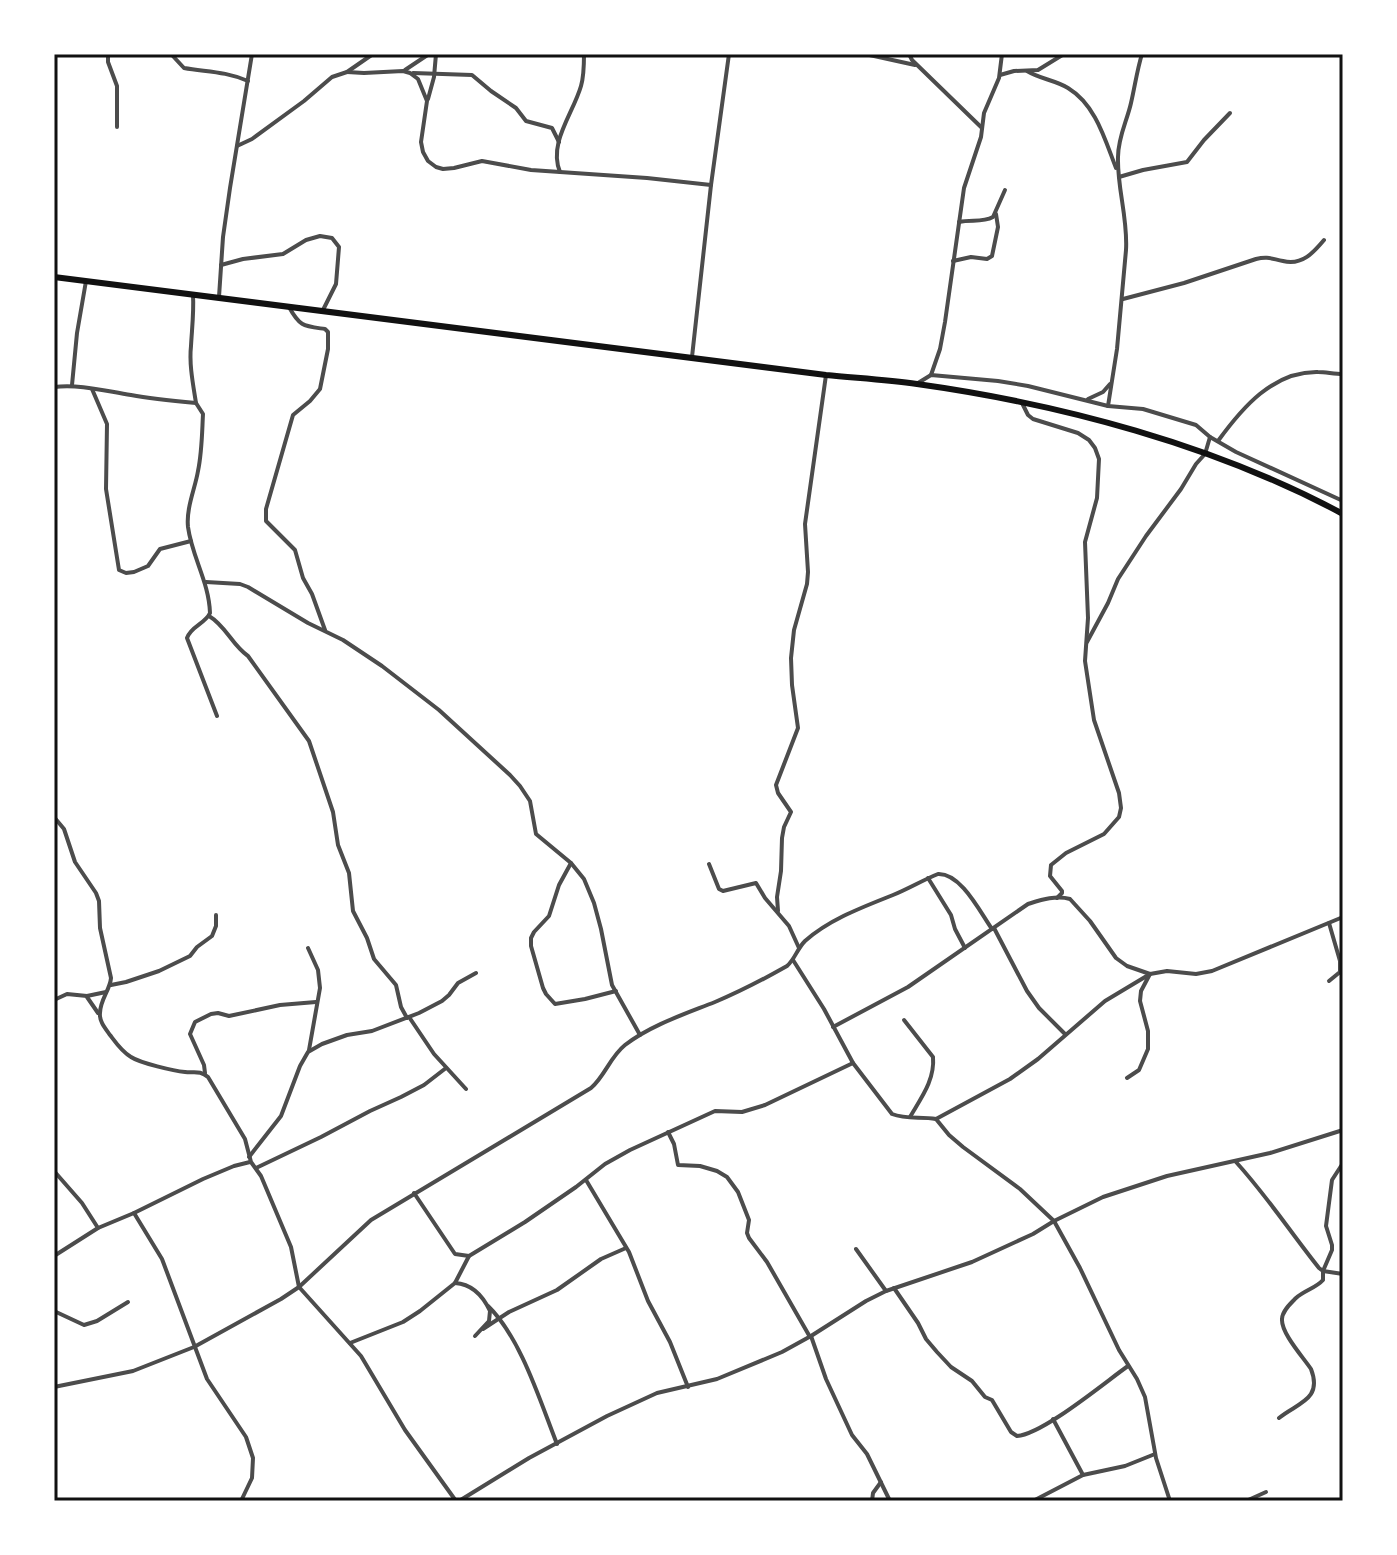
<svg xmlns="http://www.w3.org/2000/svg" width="1397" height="1555" font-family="'DM Sans',sans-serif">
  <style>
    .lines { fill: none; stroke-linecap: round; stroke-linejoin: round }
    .minor { stroke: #4c4c4c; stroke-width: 4 }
    .secondary { stroke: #111; stroke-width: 6 }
    .neatline { fill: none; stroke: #111; stroke-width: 3 }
  </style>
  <rect width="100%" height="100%" fill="#fff"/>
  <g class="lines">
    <g class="minor">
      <polyline points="108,54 108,62 117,86 117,127"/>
      <path d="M 171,54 L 184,68 C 206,72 225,71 248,81"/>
      <polyline points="865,54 915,65"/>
      <polyline points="909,54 912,60 982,128"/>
      <polyline points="405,70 429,54"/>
      <path d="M 1027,71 C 1040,79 1055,80 1068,88 C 1096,105 1105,140 1116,168"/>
      <polyline points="347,72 364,73 403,71 410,73 418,79 427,101 421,142 423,152 428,161 436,167 443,169 454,168 482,161 531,170 647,178 711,185"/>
      <polyline points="413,73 472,75 491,91 516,108 526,121 552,128 559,142"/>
      <polyline points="1000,75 1014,71 1038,70 1064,54"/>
      <polyline points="428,99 434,77 436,54"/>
      <polyline points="237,146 252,139 304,101 332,77 347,72 373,54"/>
      <path d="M 560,172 C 548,143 573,114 581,86 C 584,76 584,64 584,54"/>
      <polyline points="1119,177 1143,170 1187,162 1204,140 1230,113"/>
      <path d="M 959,222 C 971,219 982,223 993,217 L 1005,190"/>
      <polyline points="953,261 971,257 987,259 992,256 998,227 996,214"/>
      <polyline points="221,265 243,259 283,254 306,240 320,236 332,238 339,247 336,284 322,312"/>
      <path d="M 193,295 C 194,312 192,328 191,346 C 189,364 193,384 196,403"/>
      <polyline points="219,297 223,237 230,188 252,54"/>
      <path d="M 1123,299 L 1184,283 L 1256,259 C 1268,256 1272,259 1283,261 C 1302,266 1314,252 1324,240"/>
      <path d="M 289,307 C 300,327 304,326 325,329 L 328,332 L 328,349 L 320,389 L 310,401 L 293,415 L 266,509 L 266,521 L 295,550 L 303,578 L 312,594 L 325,630"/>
      <polyline points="692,357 711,185 729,54"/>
      <polyline points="931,375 940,349 945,322 964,188 981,137 984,113 999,78 1002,54"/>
      <polyline points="918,383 931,375 998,381 1028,386 1108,406 1143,409 1196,425 1210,437 1236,452 1343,501"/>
      <polyline points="72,385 77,333 86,281"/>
      <path d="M 54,387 C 80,384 105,391 131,395 C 152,399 174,401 196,403 L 203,414 C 202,433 202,452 198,471 C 195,489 186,508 188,527 C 192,557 209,582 210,613 C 205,624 191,626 187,638 L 217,716"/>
      <polyline points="92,389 107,424 106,489 119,570 126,573 134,572 148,566 160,549 191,541"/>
      <polyline points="1088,399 1103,392 1110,384"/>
      <polyline points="1022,403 1028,415 1033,419 1078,433 1089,440 1095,448 1099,459 1097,498 1085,542 1088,618 1085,661 1094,720 1119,793 1121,808 1119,817 1104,834 1066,853 1051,865 1050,876 1062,891 1062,893 1057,898"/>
      <path d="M 1108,406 L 1117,349 L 1126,250 C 1128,218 1117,188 1118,157 C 1118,137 1127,121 1131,103 C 1135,86 1137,70 1142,54"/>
      <path d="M 1218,441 C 1242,408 1273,371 1318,372 C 1326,372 1334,374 1343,374"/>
      <polyline points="206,582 240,584 248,587 308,623 343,640 382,666 439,710 510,775 520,786 530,801 536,834 571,863 584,879 594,903 601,929 612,985 640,1035"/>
      <path d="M 209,616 C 226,626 232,645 248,656 L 309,741 L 333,812 L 338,845 L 349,873 L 353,911 L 367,938 L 374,959 L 396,985 L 401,1007 L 407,1018"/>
      <polyline points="1087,642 1108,603 1118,579 1146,536 1181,489 1196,464 1205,454 1210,437"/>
      <path d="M 54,817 L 64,829 L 75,862 L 96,893 L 99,901 L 100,928 L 111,978 C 110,990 100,1000 100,1013 C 99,1021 105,1028 110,1035 C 116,1043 122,1052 131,1057 C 140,1063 174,1071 185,1072 C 195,1073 200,1070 208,1077 L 245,1139 L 251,1162 L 261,1176 L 291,1247 L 299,1287 L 361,1356 L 405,1430 L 456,1501"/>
      <polyline points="571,863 559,885 549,916 534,932 531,938 531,946 543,988 546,994 555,1004 585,999 616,991"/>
      <polyline points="709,864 719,889 723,891 756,883 765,898 789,926 799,948"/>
      <polyline points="928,878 951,915 955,929 965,948"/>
      <polyline points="778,911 777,897 781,871 782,838 784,827 791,812 778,793 776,785 798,728 792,685 791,658 794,630 807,584 808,572 805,524 826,375"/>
      <polyline points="1329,923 1340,961 1340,972 1329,981"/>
      <polyline points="994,928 1027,991 1039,1008 1065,1034"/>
      <polyline points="308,948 318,970 320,988 309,1050"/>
      <path d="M 793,960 L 824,1009 L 853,1063 L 892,1114 C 907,1120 921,1116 936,1119 L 949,1135 L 963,1147 L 1020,1189 L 1054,1221 L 1080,1268 L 1119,1350 L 1137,1379 L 1145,1397 L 1156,1458 L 1170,1501"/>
      <polyline points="111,985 126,982 159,971 190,956 197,947 212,936 216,926 216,915"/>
      <polyline points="87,997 98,1013"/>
      <polyline points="54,1000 67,994 87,996 106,992"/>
      <polyline points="409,1017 434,1054 466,1089"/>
      <path d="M 904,1020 L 933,1057 C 935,1080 921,1098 910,1117"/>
      <path d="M 833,1027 L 908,987 L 1028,904 C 1041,900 1056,895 1070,899 L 1090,921 L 1116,958 L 1127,966 L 1150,974 L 1167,971 L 1196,974 L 1212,971 L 1343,917"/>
      <polyline points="205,1073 204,1065 190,1034 195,1022 211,1014 218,1013 229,1016 280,1005 316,1002"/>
      <polyline points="936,1119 1010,1079 1038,1059 1105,1001 1150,974 1141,991 1140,1001 1148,1031 1148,1049 1139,1070 1127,1078"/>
      <polyline points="668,1132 674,1144 678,1165 700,1166 717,1171 727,1177 738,1192 749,1220 747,1233 749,1238 767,1262 810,1337"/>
      <polyline points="1343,1143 1343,1153"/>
      <polyline points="249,1157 281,1116 300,1066 308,1052 322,1044 347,1035 372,1031 419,1013 442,1001 449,995 458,983 476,973"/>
      <path d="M 1236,1162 C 1267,1196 1291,1233 1319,1268 L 1323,1271 L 1343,1274"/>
      <polyline points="256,1168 321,1137 370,1111 401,1097 424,1085 446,1068"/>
      <polyline points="54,1171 82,1203 98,1228"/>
      <polyline points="586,1180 629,1252 648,1301 670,1342 688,1387"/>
      <polyline points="414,1193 455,1254 469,1256"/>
      <polyline points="134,1213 162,1259 207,1379 246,1437 253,1458 252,1478 241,1501"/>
      <polyline points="856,1249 886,1291"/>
      <polyline points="54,1256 98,1228 134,1213 203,1179 234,1166 250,1162"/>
      <path d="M 455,1283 C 472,1284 483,1296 490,1311 L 489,1321 L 475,1336"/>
      <path d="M 894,1288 L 918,1323 L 926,1339 L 937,1352 L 951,1367 L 972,1381 L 985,1397 L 992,1400 L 1011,1432 L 1017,1436 C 1043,1434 1104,1383 1128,1366"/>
      <path d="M 488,1306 C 521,1338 540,1401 557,1444"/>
      <polyline points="54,1311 84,1325 97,1321 128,1302"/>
      <polyline points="483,1329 509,1312 557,1290 601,1259 626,1248"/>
      <polyline points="811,1336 826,1379 852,1435 867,1454 890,1501"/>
      <polyline points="350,1343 403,1322 420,1311 455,1283 469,1256 525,1222 576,1187 605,1164 630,1150 715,1111 742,1112 765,1105 853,1063"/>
      <path d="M 54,1387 L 133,1371 L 194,1347 L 281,1299 L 299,1287 L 371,1220 L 591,1088 C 605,1076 610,1057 625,1045 C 651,1025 685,1014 715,1002 C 739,992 764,979 787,966 C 795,959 797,949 805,941 C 830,919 863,907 893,895 C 908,889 923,880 938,874 C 961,873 980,912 992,929"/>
      <path d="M 1279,1418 C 1297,1403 1323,1400 1311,1369 C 1303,1357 1281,1333 1282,1319 C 1282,1311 1291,1303 1296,1298 C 1305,1290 1316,1288 1323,1280 L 1323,1271 L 1332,1250 L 1332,1245 L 1326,1226 L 1332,1180 L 1343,1163"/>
      <polyline points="1053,1419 1083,1475 1125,1466 1155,1454"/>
      <polyline points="459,1501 529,1458 607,1416 657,1393 717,1379 782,1352 811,1336 866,1301 886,1291 972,1262 1033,1234 1054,1221 1103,1197 1167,1176 1270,1153 1343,1130"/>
      <polyline points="872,1501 873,1493 881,1482"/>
      <polyline points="1033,1501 1083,1475"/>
      <polyline points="1246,1501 1266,1492"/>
    </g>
    <path class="secondary" d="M 54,277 L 826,375 C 856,378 887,380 917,384 C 1060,404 1215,445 1343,514"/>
  </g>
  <rect width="1397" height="1555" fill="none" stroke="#ffffff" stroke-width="112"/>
  <rect x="56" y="56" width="1285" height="1443" class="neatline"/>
</svg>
